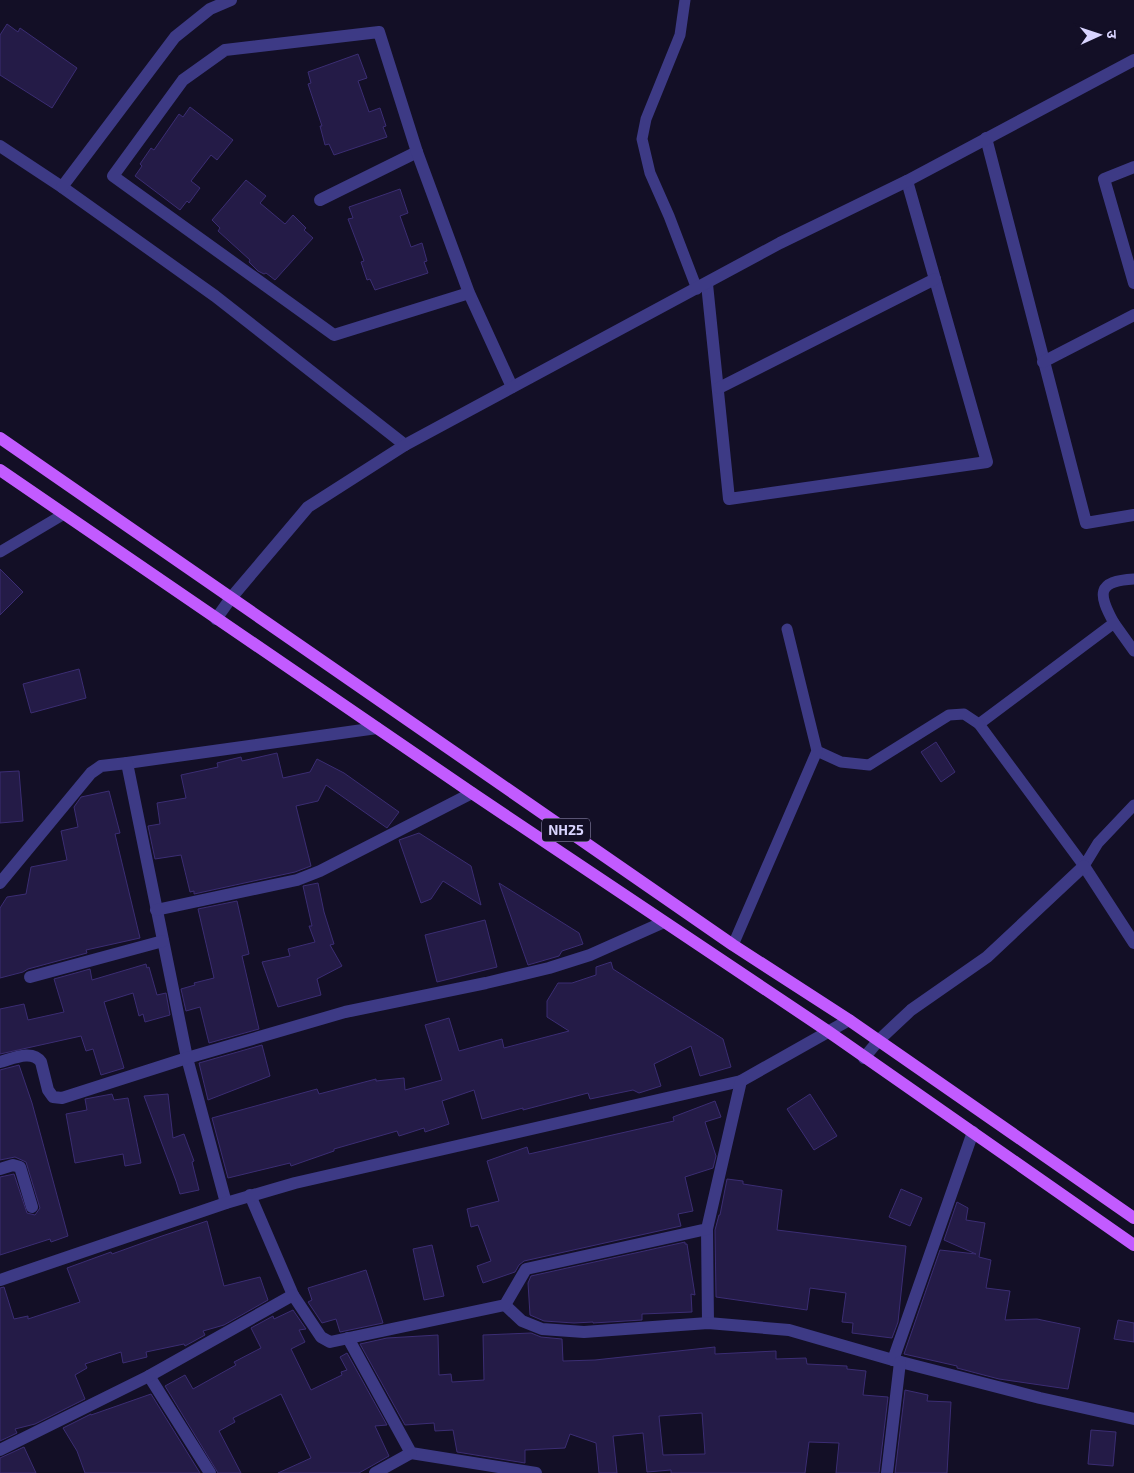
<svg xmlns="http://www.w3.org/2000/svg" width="1134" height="1473" font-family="'Exo 2','Noto Sans Devanagari',sans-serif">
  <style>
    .building { fill: #241b47; stroke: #3b2d73; fill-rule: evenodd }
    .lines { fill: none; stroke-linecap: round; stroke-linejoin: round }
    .lane { stroke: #3d3a85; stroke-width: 11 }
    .street { stroke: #3d3a85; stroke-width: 12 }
    .primary { stroke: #c25bff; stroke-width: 12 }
    .labels { text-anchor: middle; stroke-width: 5; stroke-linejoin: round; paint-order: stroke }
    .shield { fill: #130f26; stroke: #9e99be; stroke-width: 1 }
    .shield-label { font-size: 14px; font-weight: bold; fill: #d9d4ff }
  </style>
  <rect width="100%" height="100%" fill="#130f26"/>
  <g class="building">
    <polygon points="7,24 18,32 20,28 77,68 52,108 0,75 0,35"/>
    <polygon points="358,54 367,78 358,81 369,112 380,108 386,126 383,127 387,137 334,155 329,144 325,145 320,126 322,126 308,84 311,83 308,72"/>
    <polygon points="190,107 233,140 217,160 211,155 191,181 200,188 189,203 187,201 180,210 135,176 142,166 140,164 151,148 154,150 179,114 183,117"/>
    <polygon points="246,180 266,196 260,203 285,224 293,215 306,228 304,230 313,238 275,280 266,273 264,274 258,271 249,262 250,260 218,231 220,228 212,220"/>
    <polygon points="400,189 408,213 400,216 411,247 422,243 427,261 424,262 428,273 375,290 370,279 367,280 361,262 364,261 348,219 353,218 349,207"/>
    <polygon points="0,569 23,592 0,615"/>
    <polygon points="79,669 86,698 31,713 23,684"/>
    <polygon points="936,742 955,772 941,782 921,752"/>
    <polygon points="277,753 283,778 310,772 317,759 344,773 399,812 387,828 326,785 318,801 296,806 311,866 295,872 194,894 194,891 190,892 181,855 155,859 148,826 160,824 157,803 186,798 181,775 218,767 217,763 241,757 242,761"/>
    <polygon points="19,771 23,821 0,823 0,772"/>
    <polygon points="109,791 120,833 115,834 140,938 86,950 87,953 28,969 23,972 0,978 0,908 7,897 26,894 31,867 67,860 61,831 78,827 74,807 81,797"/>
    <polygon points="419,833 471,866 481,905 443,881 431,899 421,903 399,840"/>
    <polygon points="318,883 324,912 334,944 330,945 342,966 317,979 321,995 278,1007 262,962 290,956 288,949 315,942 309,926 312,926 303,886"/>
    <polygon points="499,883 579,933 583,944 562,951 559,956 528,965"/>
    <polygon points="237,901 249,954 242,956 259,1029 209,1043 200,1007 186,1011 181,989 195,985 194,983 214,978 198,909"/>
    <polygon points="485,920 497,967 437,982 425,935"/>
    <polygon points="611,962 613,969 723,1039 731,1067 700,1076 691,1046 654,1064 661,1086 639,1093 633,1090 590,1099 588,1093 523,1110 523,1108 482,1119 474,1090 442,1101 449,1124 425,1132 424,1128 399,1136 397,1131 334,1149 334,1151 291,1166 290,1163 228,1178 212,1118 317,1089 319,1094 376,1079 376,1081 404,1078 405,1090 442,1080 425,1025 449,1018 459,1051 502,1039 504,1048 569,1031 547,1017 547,1001 558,983 572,983 596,975 596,967"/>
    <polygon points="146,964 147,968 149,967 157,995 166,993 170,1015 145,1022 143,1014 139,1016 133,993 104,1002 124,1068 101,1075 93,1049 86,1051 81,1036 0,1054 0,1009 24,1004 28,1020 64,1012 54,979 90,969 92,980"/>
    <polygon points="262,1045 270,1076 208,1100 199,1063"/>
    <polygon points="19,1065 32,1103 68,1236 51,1242 50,1239 0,1255 0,1177 14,1174 27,1213 35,1215 40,1208 26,1162 15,1157 0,1160 0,1070"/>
    <polygon points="112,1094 114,1100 128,1098 141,1163 125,1166 123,1154 75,1163 66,1114 87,1110 85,1099"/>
    <polygon points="168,1094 173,1138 184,1134 194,1161 192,1162 199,1190 180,1194 176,1181 144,1096"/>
    <polygon points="810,1094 837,1136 814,1150 787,1109"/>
    <polygon points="715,1101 721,1117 705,1122 716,1156 713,1168 685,1177 693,1211 678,1214 681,1226 524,1261 519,1265 515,1272 483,1283 477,1266 491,1261 478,1225 471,1227 467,1209 499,1201 487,1161 527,1147 529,1154 674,1121 673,1117"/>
    <polygon points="727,1179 743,1181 743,1184 782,1190 777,1230 906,1246 898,1322 892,1338 852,1333 853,1323 842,1322 846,1293 810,1288 807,1310 716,1297 715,1230 719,1215 720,1215"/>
    <polygon points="901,1189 922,1198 910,1226 889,1217"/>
    <polygon points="957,1202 968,1208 966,1220 985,1223 979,1257 991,1260 986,1288 1010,1291 1005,1320 1037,1319 1080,1328 1068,1389 999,1379 957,1368 957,1366 904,1354 940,1250 976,1254 944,1240"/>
    <polygon points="207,1221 224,1286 260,1277 268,1300 224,1325 203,1331 205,1335 185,1346 184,1344 146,1352 147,1357 123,1363 121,1352 85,1364 87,1368 75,1375 85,1399 35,1424 15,1429 17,1433 0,1441 0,1288 4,1287 14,1319 28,1316 28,1319 80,1302 67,1268 111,1252 112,1254 162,1236"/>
    <polygon points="685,1242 685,1244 687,1244 695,1295 691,1294 692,1312 642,1314 642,1320 593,1323 593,1322 574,1323 544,1321 530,1315 528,1283 531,1276"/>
    <polygon points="432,1245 444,1296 424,1300 413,1249"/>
    <polygon points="366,1270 383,1323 340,1332 336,1319 322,1323 308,1302 312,1300 308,1288"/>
    <polygon points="293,1310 306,1329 299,1330 305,1342 291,1349 311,1390 342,1375 341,1372 347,1370 340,1357 347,1353 387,1425 375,1426 389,1456 359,1473 278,1473 311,1458 281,1394 233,1418 235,1422 219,1431 241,1473 218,1473 165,1386 185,1375 193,1389 236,1365 234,1362 261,1348 251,1328 273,1316 274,1319"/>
    <polygon points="1118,1320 1134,1323 1134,1342 1114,1339"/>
    <path d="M 531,1333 L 541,1337 L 562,1339 L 563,1361 L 595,1360 L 715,1347 L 715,1354 L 776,1351 L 776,1359 L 806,1358 L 807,1364 L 847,1366 L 847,1369 L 866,1371 L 863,1395 L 888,1397 L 879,1473 L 836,1473 L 839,1443 L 809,1442 L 805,1473 L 671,1473 L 671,1470 L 647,1472 L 643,1433 L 613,1436 L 617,1473 L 599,1473 L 596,1443 L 570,1434 L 565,1448 L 525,1450 L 525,1463 L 457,1452 L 453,1430 L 435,1431 L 434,1423 L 405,1425 L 360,1344 L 387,1338 L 438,1335 L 439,1375 L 451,1374 L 452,1382 L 484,1380 L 483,1335 ZM 702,1413 L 705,1454 L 663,1455 L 659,1416 Z"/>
    <polygon points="905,1390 928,1395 927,1401 951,1402 947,1473 895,1473"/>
    <polygon points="151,1394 200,1473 85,1473 77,1451 63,1428 91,1414 91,1415"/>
    <polygon points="1091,1430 1116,1432 1113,1466 1088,1464"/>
    <polygon points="24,1447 36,1473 0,1473 0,1458"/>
  </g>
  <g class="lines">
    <g class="lane">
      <polyline points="685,0 680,35 646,119 642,139 650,173 669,216 697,289"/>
      <polyline points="0,552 64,514"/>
      <path d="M 1114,623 C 1098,594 1096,581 1134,579"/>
      <polyline points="1134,651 1114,623 979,724 1084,866 1098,843 1134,805"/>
      <polyline points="817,751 841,762 869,765 949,715 964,714 979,724"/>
      <polyline points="733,945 817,751 787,629"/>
    </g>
    <g class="street">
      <polyline points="986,138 1086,523 1134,515"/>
      <polyline points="0,146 62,187 215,296 405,445"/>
      <polyline points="1134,167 1104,179 1134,283"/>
      <polyline points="62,187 175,37 210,9 231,0"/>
      <polyline points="320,200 417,152"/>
      <polyline points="707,284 729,499 987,462 907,181"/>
      <polyline points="469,293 334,335 113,176 183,80 225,50 379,32 417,152 469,293 512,387"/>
      <polyline points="1043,362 1134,315"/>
      <polyline points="719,388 935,279"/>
      <polyline points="216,619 231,598 308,507 405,445 780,243 907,181 1134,60"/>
      <polyline points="127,763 377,728"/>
      <polyline points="0,883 91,773 101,766 127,763 187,1058 226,1203"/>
      <polyline points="156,910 297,880 320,871 472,793"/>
      <polyline points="30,977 163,941"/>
      <polyline points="864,1058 878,1041 911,1010 987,957 1084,866 1134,943"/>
      <path d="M 0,1062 C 12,1059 32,1049 41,1062 L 48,1090 L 53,1097 L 62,1098 L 187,1058 L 345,1012 L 486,983 L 549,968 L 590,955 L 664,922"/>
      <polyline points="0,1169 13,1165 20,1167 32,1207"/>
      <polyline points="250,1195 293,1295"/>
      <polyline points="707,1229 708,1323"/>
      <polyline points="0,1280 226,1203 295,1183 741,1081 849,1020"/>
      <polyline points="505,1305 522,1321 542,1329 584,1332 708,1323 789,1330 893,1360 1040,1398 1134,1419"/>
      <polyline points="348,1338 411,1453 536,1473"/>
      <polyline points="893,1360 973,1132"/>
      <polyline points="149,1376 210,1473"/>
      <polyline points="0,1450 149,1376 293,1295 321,1337 330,1342 505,1305 526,1269 707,1229 741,1081"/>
      <polyline points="375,1473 411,1453"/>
      <polyline points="887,1473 900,1362"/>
    </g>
    <g class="primary">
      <polyline points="0,438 733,945 849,1020 1134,1218"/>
      <polyline points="0,470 472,793 829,1032 1134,1245"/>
    </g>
  </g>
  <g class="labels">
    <rect class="shield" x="542" y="818.5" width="48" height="23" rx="4"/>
    <g class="shield-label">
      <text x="566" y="835">NH25</text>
    </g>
  </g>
  <g transform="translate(1099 35) rotate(87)" stroke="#130f26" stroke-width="4" paint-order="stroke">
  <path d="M0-4L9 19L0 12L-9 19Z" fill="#d9d4ff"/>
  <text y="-8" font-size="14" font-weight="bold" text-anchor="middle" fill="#d9d4ff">उ</text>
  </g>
</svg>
